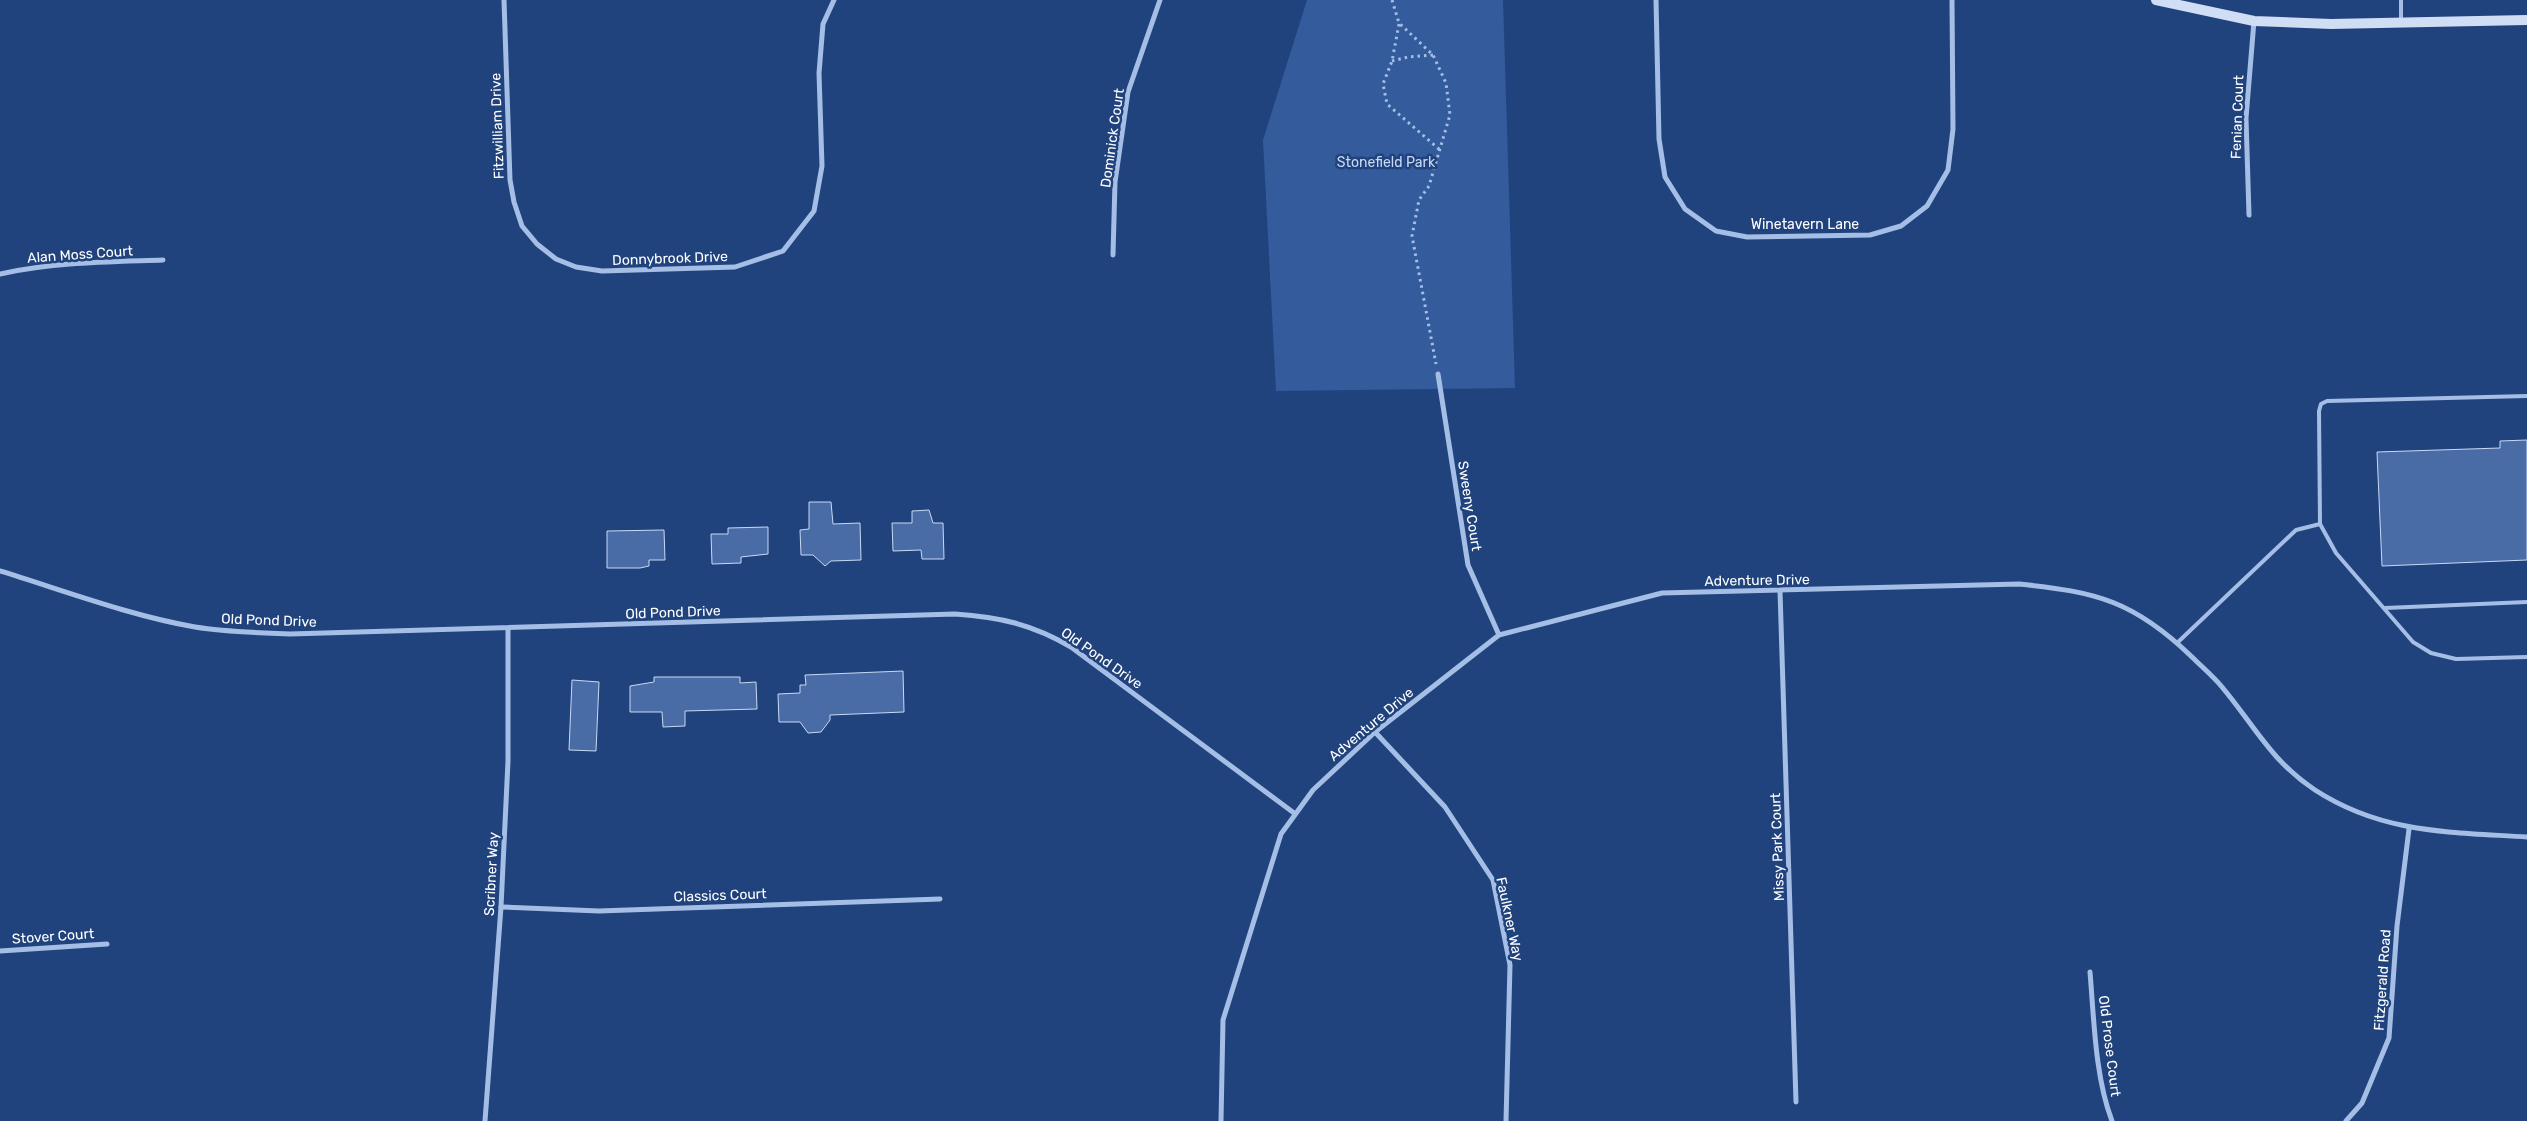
<svg xmlns="http://www.w3.org/2000/svg" width="2527" height="1121" font-family="Rubik,sans-serif">
  <style>
    .green { fill: #345b9b }
    .building { fill: #4a6ca6; stroke: #c8d9f5 }
    .lines { fill: none; stroke-linecap: round; stroke-linejoin: round }
    .path { stroke: #a5bee6; stroke-width: 3; stroke-dasharray: 2.5 4; stroke-linecap: butt }
    .lane { stroke: #a5bee6; stroke-width: 4 }
    .street { stroke: #a5bee6; stroke-width: 5 }
    .secondary { stroke: #cfddf5; stroke-width: 10 }
    .labels { text-anchor: middle; stroke-width: 5; stroke-linejoin: round; paint-order: stroke }
    .street-label { font-size: 14px; fill: #fff; stroke: #21437d }
    .park-label { font-size: 14px; fill: #c8d9f5; stroke: #21437d }
  </style>
  <rect width="100%" height="100%" fill="#21437d"/>
  <polygon class="green" points="1307,0 1503,0 1515,388 1276,391 1263,140"/>
  <g class="building">
    <polygon points="2527,440 2527,560 2382,566 2377,452 2500,448 2500,441"/>
    <polygon points="809,502 831,502 833,524 860,523 861,560 831,561 825,566 813,555 801,555 800,530 809,529"/>
    <polygon points="929,510 933,523 943,523 944,559 922,559 921,550 893,551 892,523 912,523 912,511"/>
    <polygon points="768,527 768,554 741,557 741,563 712,564 711,534 728,534 728,528"/>
    <polygon points="664,530 665,560 649,560 649,566 640,568 607,568 607,531"/>
    <polygon points="903,671 904,712 830,715 830,720 821,732 808,733 800,722 779,722 778,694 800,693 800,685 806,685 805,675"/>
    <polygon points="654,677 740,677 740,683 756,682 757,709 685,711 685,726 663,727 662,712 630,712 630,686 654,682"/>
    <polygon points="572,680 599,682 596,751 569,750"/>
  </g>
  <g class="lines">
    <g class="path">
      <polyline points="1392,0 1399,23 1433,55 1446,83 1450,115 1429,186 1419,200 1412,236 1436,364"/>
      <polyline points="1399,24 1392,61 1383,84 1387,104 1440,150"/>
      <polyline points="1392,61 1408,57 1433,55"/>
    </g>
    <g class="lane">
      <polyline points="2401,0 2401,21"/>
      <polyline points="2527,396 2327,401 2321,404 2319,411 2320,524 2336,553 2413,642 2431,653 2456,659 2527,657"/>
      <polyline points="2385,608 2527,602"/>
      <polyline points="2177,643 2296,530 2320,524"/>
    </g>
    <g class="street">
      <polyline points="504,0 510,180 514,202 522,226 537,244 556,259 576,267 602,271 735,267 783,251 814,211 822,166 819,73 823,24 834,0"/>
      <polyline points="1656,0 1659,139 1665,177 1685,209 1716,231 1747,237 1870,235 1901,226 1927,206 1948,170 1953,129 1952,0"/>
      <polyline points="2249,215 2246,118 2254,21"/>
      <polyline points="1113,255 1115,182 1128,92 1160,0"/>
      <path d="M 0,274 C 54,262 108,262 163,260"/>
      <polyline points="1438,374 1468,565 1499,635"/>
      <path d="M 0,571 C 62,590 131,616 195,627 C 227,632 258,633 290,634 L 955,614 C 999,617 1032,624 1071,647 L 1294,813"/>
      <polyline points="1780,591 1796,1102"/>
      <polyline points="1375,732 1445,807 1493,880 1510,965 1506,1121"/>
      <polyline points="501,907 599,911 940,899"/>
      <polyline points="0,951 107,944"/>
      <path d="M 2090,972 C 2094,1019 2095,1077 2112,1121"/>
      <polyline points="485,1121 501,907 508,761 508,628"/>
      <path d="M 1221,1121 L 1223,1020 L 1281,834 L 1313,790 L 1375,732 L 1499,635 L 1662,593 L 2019,584 C 2097,592 2134,601 2192,657 C 2202,667 2213,676 2222,687 C 2254,725 2271,761 2315,790 C 2383,834 2450,832 2527,837"/>
      <polyline points="2346,1121 2362,1103 2389,1038 2397,926 2409,829"/>
    </g>
    <polyline class="secondary" points="2156,0 2254,21 2331,24 2527,20"/>
  </g>
  <g class="labels">
    <g class="street-label">
      <text transform="translate(2237 117) rotate(-88)" y="5">Fenian Court</text>
      <text transform="translate(497 126) rotate(-92)" y="5">Fitzwilliam Drive</text>
      <text transform="translate(1112 138) rotate(-82)" y="5">Dominick Court</text>
      <text x="1805" y="229">Winetavern Lane</text>
      <text transform="translate(80 254) rotate(-4)" y="5">Alan Moss Court</text>
      <text transform="translate(670 258) rotate(-2)" y="5">Donnybrook Drive</text>
      <text transform="translate(1470 506) rotate(81)" y="5">Sweeny Court</text>
      <text transform="translate(1757 580) rotate(-1)" y="5">Adventure Drive</text>
      <text transform="translate(673 612) rotate(-2)" y="5">Old Pond Drive</text>
      <text transform="translate(269 620) rotate(2)" y="5">Old Pond Drive</text>
      <text transform="translate(1102 658) rotate(35)" y="5">Old Pond Drive</text>
      <text transform="translate(1371 724) rotate(-40)" y="5">Adventure Drive</text>
      <text transform="translate(1777 847) rotate(-92)" y="5">Missy Park Court</text>
      <text transform="translate(491 874) rotate(-87)" y="5">Scribner Way</text>
      <text transform="translate(720 895) rotate(-2)" y="5">Classics Court</text>
      <text transform="translate(1510 919) rotate(78)" y="5">Faulkner Way</text>
      <text transform="translate(53 936) rotate(-4)" y="5">Stover Court</text>
      <text transform="translate(2382 980) rotate(-86)" y="5">Fitzgerald Road</text>
      <text transform="translate(2110 1046) rotate(83)" y="5">Old Prose Court</text>
    </g>
    <g class="park-label">
      <text x="1386" y="167">Stonefield Park</text>
    </g>
  </g>
</svg>
